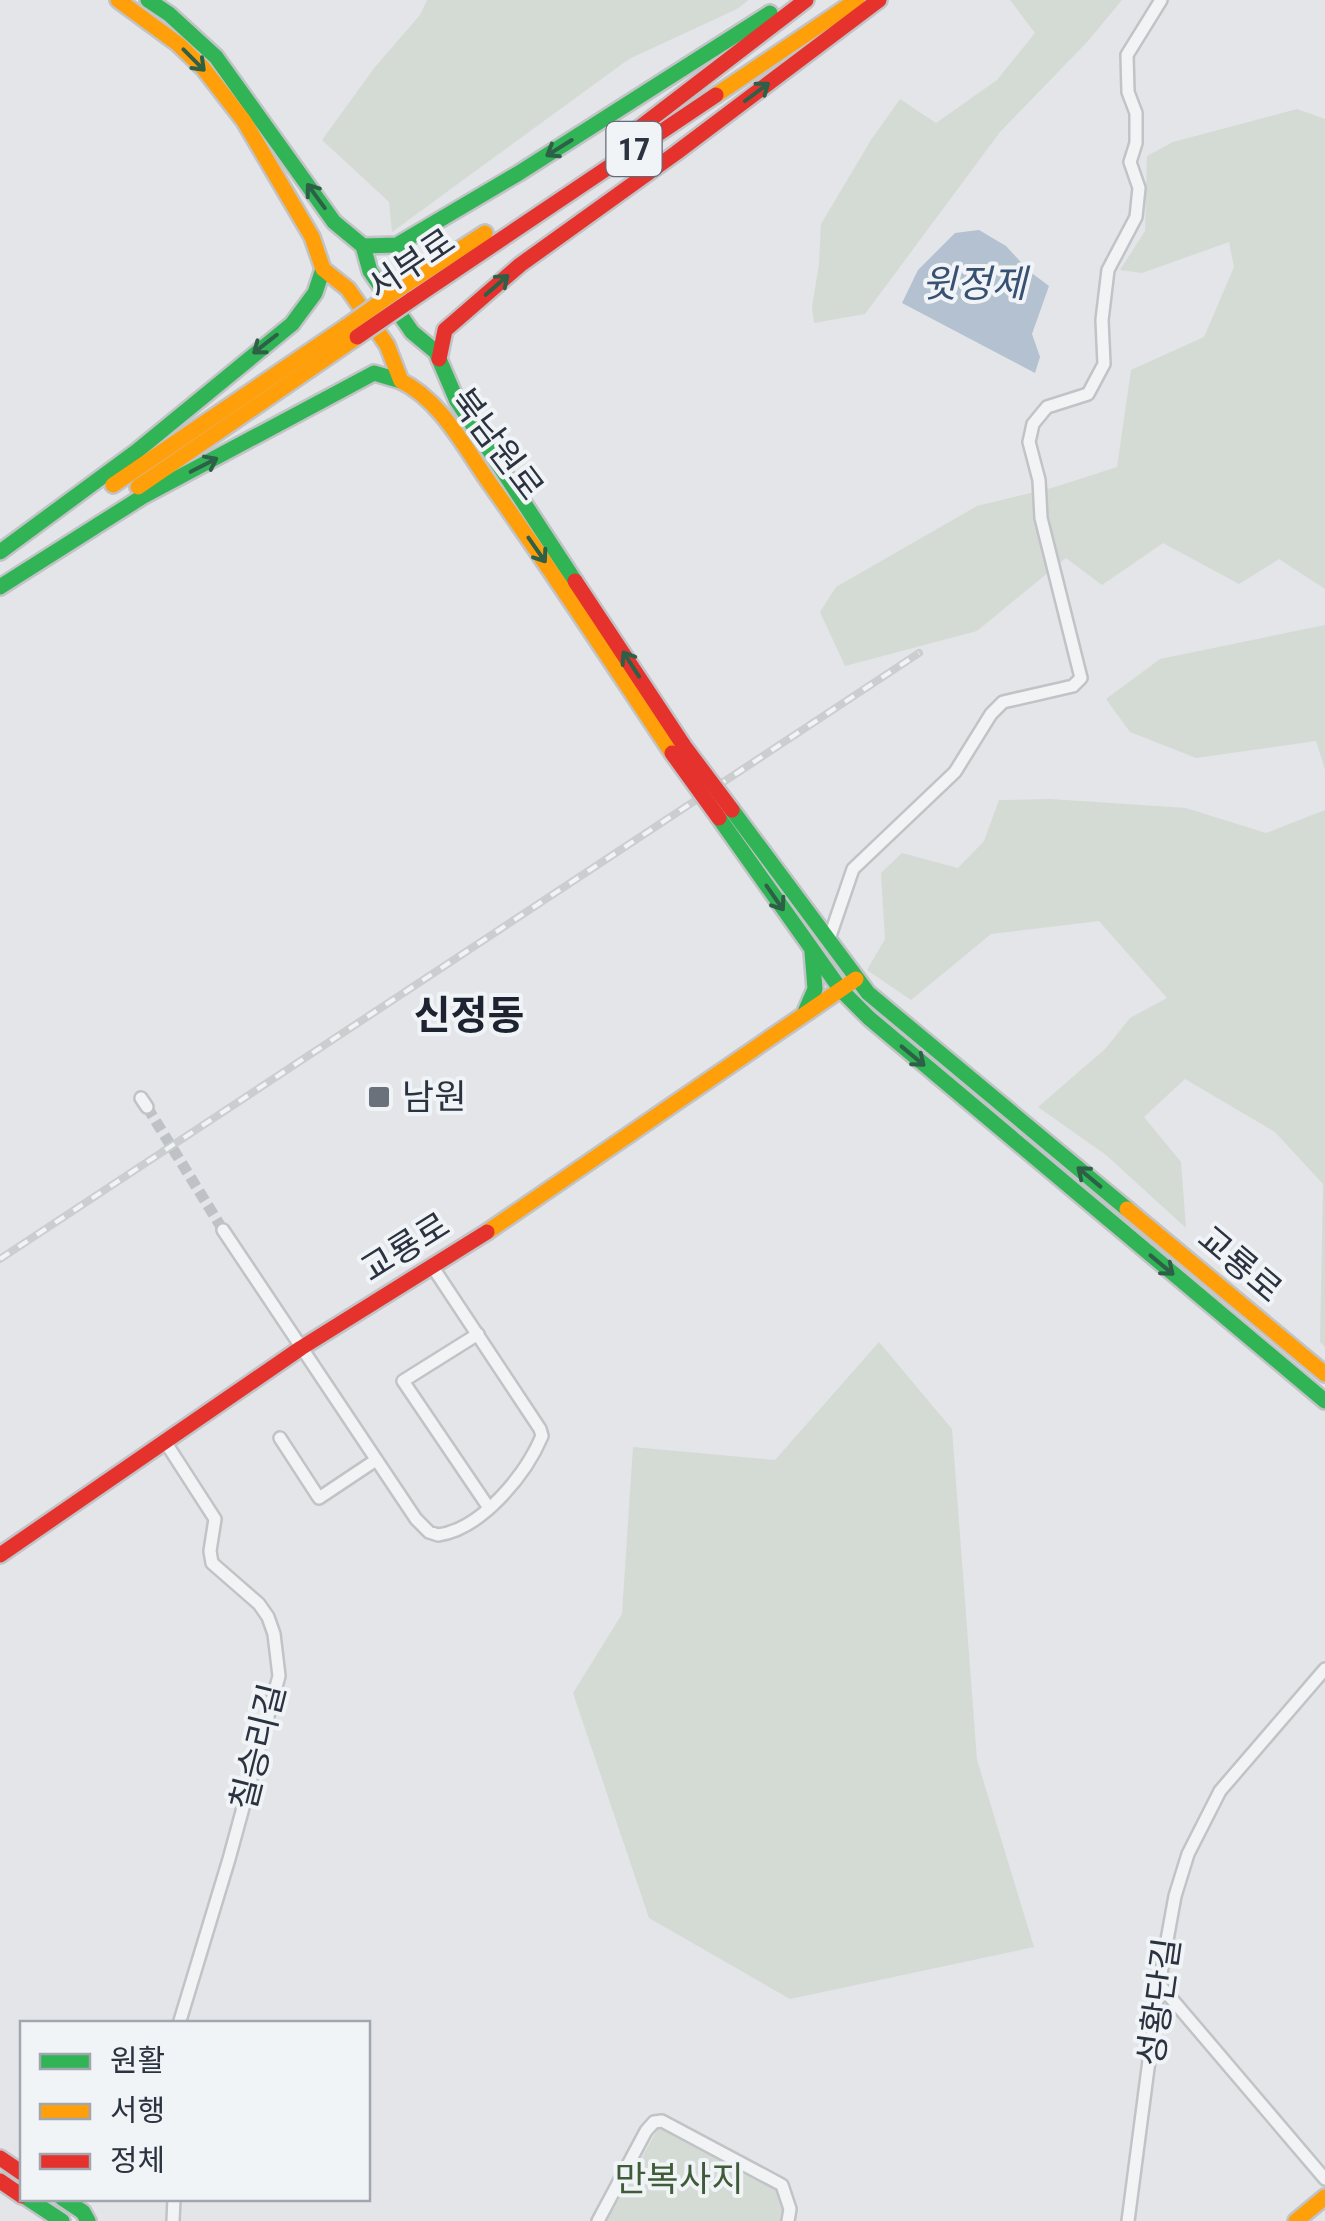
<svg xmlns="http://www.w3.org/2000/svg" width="1325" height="2221" font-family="'Roboto Condensed','Noto Sans KR',sans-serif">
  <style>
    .green { fill: #d4dbd4 }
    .water { fill: #b3c1d1 }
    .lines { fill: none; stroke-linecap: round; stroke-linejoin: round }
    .street-tunnel { stroke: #bec1c6; stroke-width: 11; stroke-dasharray: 11 5.5; stroke-linecap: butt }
    .street-casing { stroke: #c1c3c6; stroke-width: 16 }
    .fast-casing { stroke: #c1c3c6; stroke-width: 20 }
    .slow-casing { stroke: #c1c3c6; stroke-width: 20 }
    .jam-casing { stroke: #c1c3c6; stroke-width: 20 }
    .street { stroke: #f2f3f5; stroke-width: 11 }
    .fast { stroke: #30b455; stroke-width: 15 }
    .slow { stroke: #ff9f0a; stroke-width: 15 }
    .jam { stroke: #e5322d; stroke-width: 15 }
    .rail-casing { stroke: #cccdcf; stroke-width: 8 }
    .rail { stroke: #f1f4f7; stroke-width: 4; stroke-dasharray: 11; stroke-linecap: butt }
    .slow-bridge-casing { stroke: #c1c3c6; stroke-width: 20; stroke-linecap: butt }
    .jam-bridge-casing { stroke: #c1c3c6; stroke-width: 20; stroke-linecap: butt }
    .slow-bridge { stroke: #ff9f0a; stroke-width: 15 }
    .jam-bridge { stroke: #e5322d; stroke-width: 15 }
    .oneway { stroke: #2d6047 }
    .poi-dot { fill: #6b717b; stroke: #f1f4f7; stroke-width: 4 }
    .labels { text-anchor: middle; stroke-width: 8; stroke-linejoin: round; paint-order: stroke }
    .shield { fill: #f1f4f7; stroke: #666c77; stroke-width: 2.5 }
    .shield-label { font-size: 32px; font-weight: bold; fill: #2b3240 }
    .street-label { font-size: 35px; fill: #2b3240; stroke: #f1f4f7 }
    .poi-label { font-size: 35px; fill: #2b3240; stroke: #f1f4f7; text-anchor: start }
    .park-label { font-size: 35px; fill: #3f5b39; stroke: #f1f4f7 }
    .water-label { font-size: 38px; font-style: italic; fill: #385071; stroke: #f1f4f7 }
    .quarter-label { font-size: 40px; font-weight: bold; fill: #1d2331; stroke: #f1f4f7 }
  </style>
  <rect width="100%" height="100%" fill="#e3e5e8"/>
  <g class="green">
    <polygon points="427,0 749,0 737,9 629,59 392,232 389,202 322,140 375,67 420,15"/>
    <polygon points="1010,0 1122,0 1088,41 1000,132 865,314 814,323 812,307 819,264 821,224 871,140 900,99 936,123 997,80 1035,33"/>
    <polygon points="1297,109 1325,119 1325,589 1279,559 1239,584 1163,543 1102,585 1066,558 977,631 845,666 820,612 836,587 977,506 1055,487 1117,467 1131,370 1204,337 1234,267 1229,242 1142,273 1120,270 1145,231 1147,156 1173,142"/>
    <polygon points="1325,625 1325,770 1316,741 1196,758 1130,732 1106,699 1160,659"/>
    <polygon points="1050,799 1186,808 1266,833 1325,810 1325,1347 1320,1342 1323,1184 1275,1132 1185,1079 1144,1117 1181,1162 1186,1228 1106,1155 1038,1107 1105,1049 1130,1018 1167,998 1099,921 991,934 911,1000 867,970 885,939 881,873 902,853 958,868 984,841 999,800"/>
    <polygon points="879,1342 952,1429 977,1760 1034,1947 790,1999 649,1918 573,1693 622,1614 633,1447 775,1460"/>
    <polygon points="667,2126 777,2188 784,2208 782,2221 607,2221 657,2130"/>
  </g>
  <polygon class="water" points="979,230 1006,246 1029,271 1049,286 1032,334 1040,357 1035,373 902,303 918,270 955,233"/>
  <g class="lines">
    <polyline class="street-tunnel" points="147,1107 223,1230"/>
    <g class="street-casing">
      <g id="street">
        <polyline points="828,942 853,869 955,772 991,714 1003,702 1073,686 1081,678 1041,518 1039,480 1029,442 1033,424 1047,407 1088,394 1104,364 1102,320 1108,270 1136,217 1139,188 1130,162 1136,143 1136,113 1128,92 1127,55 1161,0"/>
        <polyline points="141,1098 147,1107"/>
        <path d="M 223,1230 L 416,1519 L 429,1532 L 438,1535 C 482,1529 526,1474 542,1436 L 540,1429 L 432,1266"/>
        <polyline points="478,1334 403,1381 489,1508"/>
        <polyline points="280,1438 319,1498 376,1460"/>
        <polyline points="166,1443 215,1519 210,1551 212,1563 259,1604 268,1617 274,1634 279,1676 229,1859 179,2024"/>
        <polyline points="1159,1984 1325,2179"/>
        <polyline points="173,2221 174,2198"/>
        <polyline points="598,2221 646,2131 654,2122 662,2121 782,2185 790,2209 788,2221"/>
        <polyline points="1128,2221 1159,1984 1175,1896 1188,1854 1220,1791 1325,1669"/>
      </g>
    </g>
    <g class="fast-casing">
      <g id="fast">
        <polyline points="148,0 169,14 216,57 334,222 363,246 370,271 412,332 436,352 457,401 575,581"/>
        <polyline points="363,246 397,245 519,173 770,13"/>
        <polyline points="0,552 137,451 292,324 315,293 323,269"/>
        <polyline points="0,587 142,497 374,373 401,381"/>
        <polyline points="732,810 868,993 1127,1209"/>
        <polyline points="719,818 841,990 869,1018 1325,1401"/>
        <polyline points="805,1012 815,989 812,952"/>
        <polyline points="27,2198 62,2221"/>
        <polyline points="62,2198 83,2212 88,2221"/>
      </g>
    </g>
    <g class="slow-casing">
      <g id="slow">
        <path d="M 118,0 L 178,44 L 203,68 L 244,121 L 312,237 L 323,269 L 348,289 L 387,345 L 401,381 C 441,400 466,450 491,485 C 553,572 612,663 672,753"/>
        <polyline points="716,95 857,0"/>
        <polyline points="402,287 485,233"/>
        <polyline points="113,485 347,326"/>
        <polyline points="138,487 357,337"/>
        <polyline points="1127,1209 1325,1374"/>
        <polyline points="487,1232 856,979"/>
        <polyline points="1296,2221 1325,2197"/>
      </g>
    </g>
    <g class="jam-casing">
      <g id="jam">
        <polyline points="625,139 806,0"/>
        <polyline points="411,300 716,95"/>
        <polyline points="439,359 445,330 520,265 676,153 879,0"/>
        <polyline points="575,581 684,746"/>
        <polyline points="0,1555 301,1348 487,1232"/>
        <polyline points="0,2158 22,2173"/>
        <polyline points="0,2181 22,2196"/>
      </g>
    </g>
    <use href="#street" class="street"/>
    <use href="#fast" class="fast"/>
    <use href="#slow" class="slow"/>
    <use href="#jam" class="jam"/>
    <g class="rail-casing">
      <polyline id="rail" points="0,1259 919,653"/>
    </g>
    <use href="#rail" class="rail"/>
    <g class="slow-bridge-casing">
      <polyline id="slow-bridge" points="347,326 402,287"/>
    </g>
    <g class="jam-bridge-casing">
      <g id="jam-bridge">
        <polyline points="357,337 411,300"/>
        <polyline points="684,746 732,810"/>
        <polyline points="672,753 719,818"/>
      </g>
    </g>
    <use href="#slow-bridge" class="slow-bridge"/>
    <use href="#jam-bridge" class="jam-bridge"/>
  </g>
  <defs><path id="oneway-shaft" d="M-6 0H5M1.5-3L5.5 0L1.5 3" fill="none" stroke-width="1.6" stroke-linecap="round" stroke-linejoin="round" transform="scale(2.5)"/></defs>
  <g class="oneway">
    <use href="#oneway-shaft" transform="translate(194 60) rotate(45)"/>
    <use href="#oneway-shaft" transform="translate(757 92) rotate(-37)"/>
    <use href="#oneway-shaft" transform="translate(559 148) rotate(148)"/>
    <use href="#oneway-shaft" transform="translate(316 196) rotate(-126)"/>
    <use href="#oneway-shaft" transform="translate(497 285) rotate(-41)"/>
    <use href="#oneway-shaft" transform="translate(265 344) rotate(142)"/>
    <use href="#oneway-shaft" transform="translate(204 465) rotate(-27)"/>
    <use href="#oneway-shaft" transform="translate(537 550) rotate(55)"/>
    <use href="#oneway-shaft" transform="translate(631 664) rotate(-123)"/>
    <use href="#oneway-shaft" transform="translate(775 898) rotate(55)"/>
    <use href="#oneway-shaft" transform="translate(913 1056) rotate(40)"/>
    <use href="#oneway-shaft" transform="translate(1089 1177) rotate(-140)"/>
    <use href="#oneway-shaft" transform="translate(1162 1265) rotate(40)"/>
  </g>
  <rect class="poi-dot" x="367" y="1085" width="24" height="24" rx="5"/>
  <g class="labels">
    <rect class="shield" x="606.5" y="122" width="55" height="54" rx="8"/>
    <g class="shield-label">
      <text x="634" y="160">17</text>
    </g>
    <g class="street-label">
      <text transform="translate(411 264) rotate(-34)" y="12">서부로</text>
      <text transform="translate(497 444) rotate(53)" y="12">북남원로</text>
      <text transform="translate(405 1247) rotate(-32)" y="12">교룡로</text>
      <text transform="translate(1240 1264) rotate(40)" y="12">교룡로</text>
      <text transform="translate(258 1747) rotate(-76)" y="12">칠승리길</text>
      <text transform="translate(1159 2002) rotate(-82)" y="12">성황단길</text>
    </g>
    <g class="poi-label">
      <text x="402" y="1109">남원</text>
    </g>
    <g class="park-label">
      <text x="679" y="2191">만복사지</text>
    </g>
    <g class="water-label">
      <text x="974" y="297">윗정제</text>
    </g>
    <g class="quarter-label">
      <text x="469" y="1029">신정동</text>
    </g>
  </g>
  <rect x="20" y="2021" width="350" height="180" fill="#f1f4f7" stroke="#a2a6ae" stroke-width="2.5"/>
  <rect x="40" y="2054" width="50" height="15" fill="#30b455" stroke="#a2a6ae" stroke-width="2.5"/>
  <text x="110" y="2071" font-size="30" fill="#2b3240">원활</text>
  <rect x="40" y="2104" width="50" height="15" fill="#ff9f0a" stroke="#a2a6ae" stroke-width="2.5"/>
  <text x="110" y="2121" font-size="30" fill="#2b3240">서행</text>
  <rect x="40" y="2154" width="50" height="15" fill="#e5322d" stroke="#a2a6ae" stroke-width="2.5"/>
  <text x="110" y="2171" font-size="30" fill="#2b3240">정체</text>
</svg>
